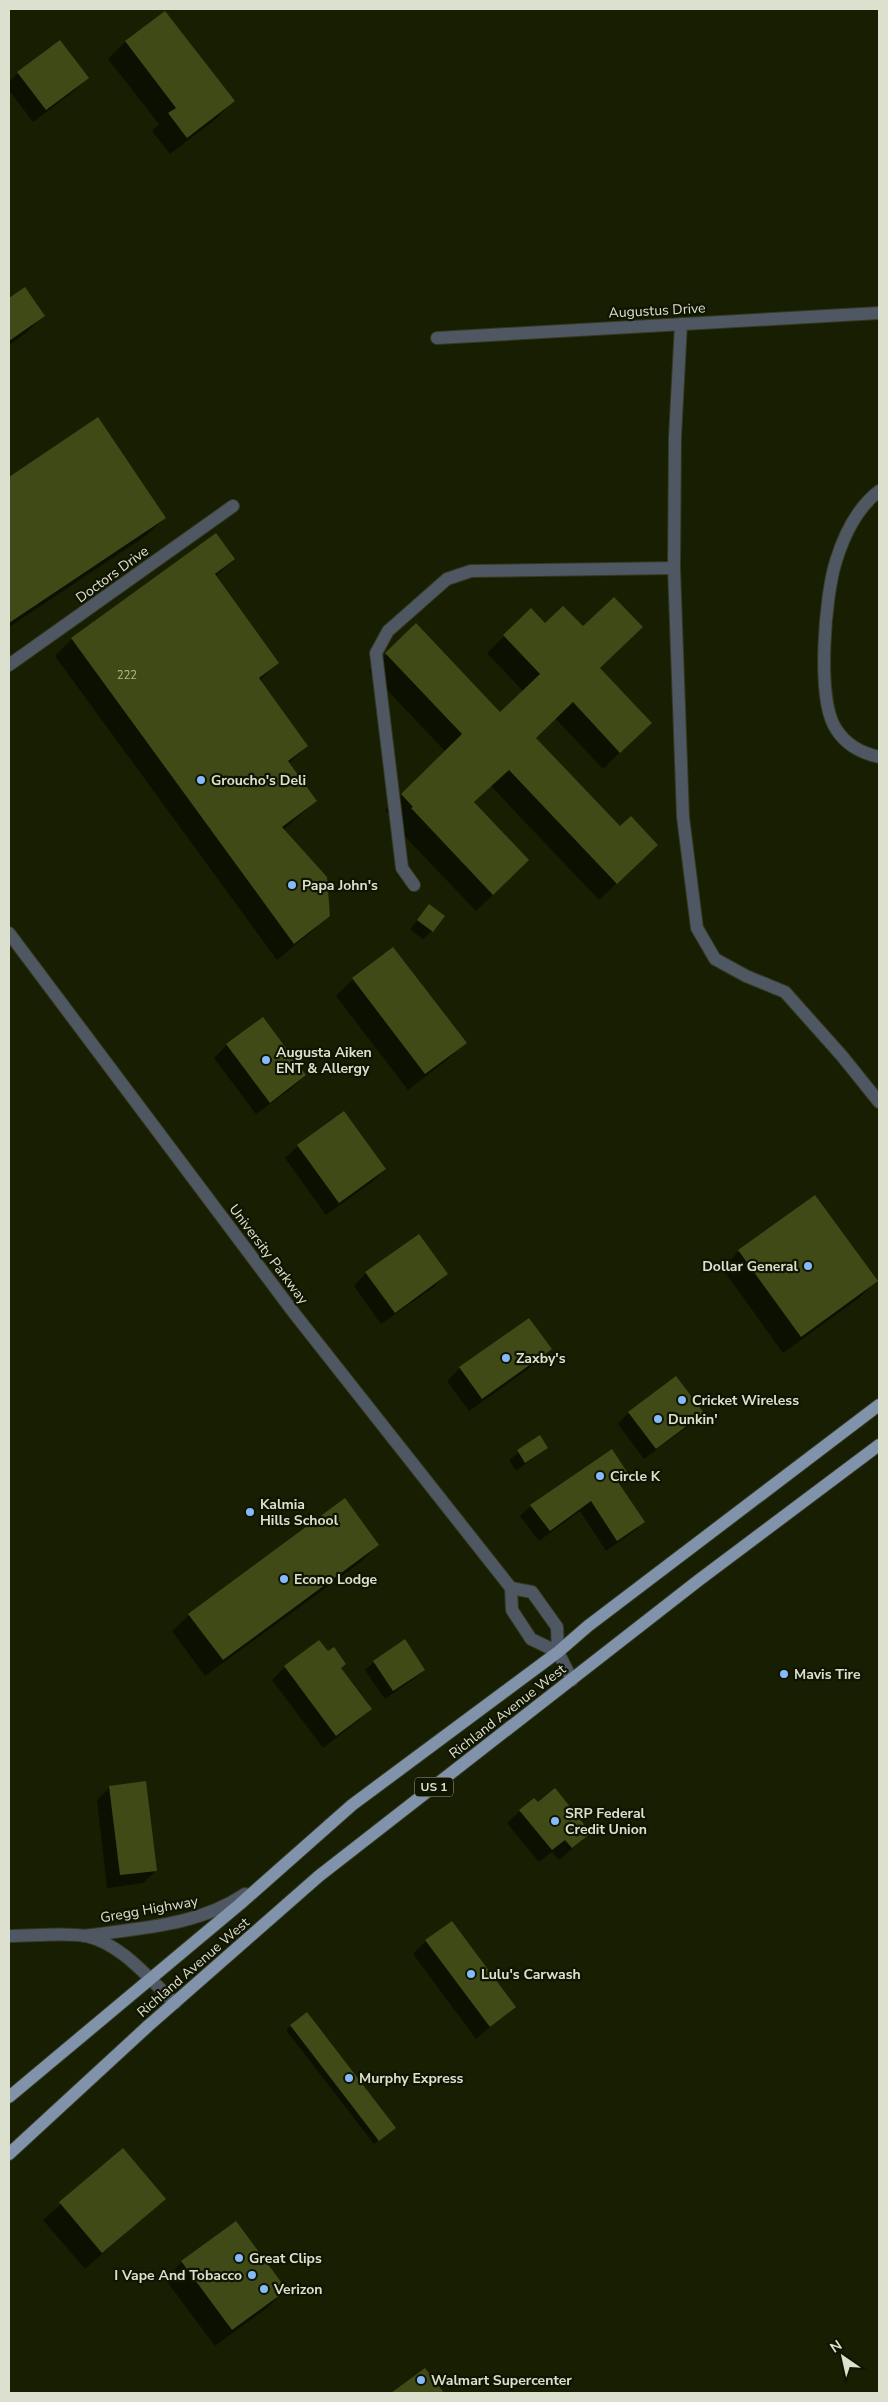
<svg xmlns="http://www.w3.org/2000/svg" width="888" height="2402" font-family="'Nunito Sans',sans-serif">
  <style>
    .shadow { fill: #0007 }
    .building { fill: #3f4a16 }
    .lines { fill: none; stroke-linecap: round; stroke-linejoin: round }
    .minor-casing { stroke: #33391f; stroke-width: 14 }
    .tertiary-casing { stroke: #33391f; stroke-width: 14 }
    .primary-casing { stroke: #33391f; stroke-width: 14 }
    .minor { stroke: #4e5762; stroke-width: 12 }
    .tertiary { stroke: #4e5762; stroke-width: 12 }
    .primary { stroke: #8093ab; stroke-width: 12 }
    .poi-dot { fill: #86bbfb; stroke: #0f1500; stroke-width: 2 }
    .labels { text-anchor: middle; stroke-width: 4.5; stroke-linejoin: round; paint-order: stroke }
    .number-label { font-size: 11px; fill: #b4baa1 }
    .shield { fill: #0f1500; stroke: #9ea391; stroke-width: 1 }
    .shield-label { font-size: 12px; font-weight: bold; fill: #dbe0cf }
    .street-label { font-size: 14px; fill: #dbe0cf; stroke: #0f1500 }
    .poi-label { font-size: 14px; font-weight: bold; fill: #dbe0cf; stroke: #0f1500; text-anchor: start }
  </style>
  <rect width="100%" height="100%" fill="#181e02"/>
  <g class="shadow">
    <polygon points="165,13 233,101 217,118 170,154 152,131 159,124 108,59 125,42"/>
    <polygon points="18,73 87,78 74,91 33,122 9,90 9,82"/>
    <polygon points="25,289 43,316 26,333 9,345 9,300"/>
    <polygon points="98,419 164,518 147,535 9,627 9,479"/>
    <polygon points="234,559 215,577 278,663 259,681 307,746 288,764 316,801 283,830 329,915 311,932 277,960 55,656 72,639"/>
    <polygon points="531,610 545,625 599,668 633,739 603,769 555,718 534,738 620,828 639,862 599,900 491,786 473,803 511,877 476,911 395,826 397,824 385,810 446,752 369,671 416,625 500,713 523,691 487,653"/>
    <polygon points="429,906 432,931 423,939 410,929"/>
    <polygon points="353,979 465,1042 448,1059 408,1090 336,996"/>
    <polygon points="227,1045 305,1075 292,1088 256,1114 214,1058"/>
    <polygon points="298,1146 385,1169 372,1182 326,1215 285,1158"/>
    <polygon points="814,1196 876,1281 859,1298 783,1353 722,1268 739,1251"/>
    <polygon points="366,1273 447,1274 434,1287 381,1324 354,1286"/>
    <polygon points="550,1349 538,1362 469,1411 447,1381 460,1368"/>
    <polygon points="629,1412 702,1413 691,1424 644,1459 618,1424"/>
    <polygon points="539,1437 547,1448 516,1471 509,1460"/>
    <polygon points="627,1475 618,1484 644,1522 633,1532 606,1551 580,1511 539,1541 520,1516 531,1506"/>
    <polygon points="378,1545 361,1562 205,1676 172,1631 189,1615"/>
    <polygon points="319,1641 370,1709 358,1721 323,1748 272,1680 285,1667"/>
    <polygon points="374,1662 424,1670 415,1678 385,1699 365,1670"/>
    <polygon points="110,1787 156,1871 143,1883 107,1888 97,1800"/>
    <polygon points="538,1804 590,1833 559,1860 552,1852 539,1862 507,1823 520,1811"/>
    <polygon points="426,1941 514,2007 476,2039 413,1954"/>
    <polygon points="306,2013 390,2132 374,2144 286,2030"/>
    <polygon points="123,2150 164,2199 85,2269 43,2220"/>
    <polygon points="182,2262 285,2290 268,2307 215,2346 165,2279"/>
  </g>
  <g class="building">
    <polygon points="165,11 235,101 187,138 168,113 176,108 125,41"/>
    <polygon points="60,40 89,78 46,110 17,72"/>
    <polygon points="25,287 45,316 9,341 9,298"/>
    <polygon points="98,417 166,518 9,623 9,477"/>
    <polygon points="216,533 235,559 215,574 279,663 259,678 308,746 288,761 317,801 282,827 327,877 330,916 294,944 71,638"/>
    <polygon points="614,597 643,627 600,668 652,723 620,753 573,702 536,738 620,826 631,816 658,845 617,884 509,770 474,802 529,860 493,895 411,808 413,807 401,794 462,734 385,653 416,623 500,712 540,674 503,635 531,608 545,623 563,606 583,626"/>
    <polygon points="429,904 445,916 433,932 417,920"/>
    <polygon points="393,947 467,1043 425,1074 352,978"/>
    <polygon points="263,1017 306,1075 270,1103 226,1044"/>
    <polygon points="344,1111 386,1169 339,1203 297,1145"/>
    <polygon points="815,1195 878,1281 801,1337 738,1250"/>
    <polygon points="419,1234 448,1274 395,1313 365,1272"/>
    <polygon points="529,1318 552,1349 482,1399 459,1367"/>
    <polygon points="676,1376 704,1413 656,1449 628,1412"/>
    <polygon points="540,1435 548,1448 525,1463 517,1450"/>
    <polygon points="612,1449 629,1475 618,1482 645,1522 617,1541 591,1501 550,1531 530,1505"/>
    <polygon points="345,1498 379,1545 223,1660 188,1614"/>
    <polygon points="405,1639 425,1670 393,1691 373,1661"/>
    <polygon points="319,1640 328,1651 334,1647 346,1664 341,1668 372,1709 336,1736 284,1666"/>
    <polygon points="146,1781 157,1871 120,1875 109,1786"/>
    <polygon points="555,1788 591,1833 572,1848 565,1840 552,1850 519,1810 534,1798 538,1802"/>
    <polygon points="452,1921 516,2007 490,2027 425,1940"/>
    <polygon points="307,2012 396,2128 379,2141 290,2025"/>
    <polygon points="123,2148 166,2199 102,2253 59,2202"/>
    <polygon points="236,2221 287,2290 232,2330 181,2261"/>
    <polygon points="425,2368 444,2393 391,2393"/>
  </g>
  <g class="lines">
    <g class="minor-casing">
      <g id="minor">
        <polyline points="681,324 675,437 674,568 683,817 697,928 715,959 746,976 785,992 842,1056 879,1102"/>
        <polyline points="437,338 879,313"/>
        <path d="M 879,491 C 857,508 844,535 836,561 C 825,595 816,699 836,729 C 846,745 861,753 879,757"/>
        <polyline points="9,665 233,506"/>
        <polyline points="414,885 402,868 376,653 388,631 447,579 471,571 674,568"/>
        <path d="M 9,1936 C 31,1936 66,1932 86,1936 C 122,1944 149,1979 175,2003"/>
        <path d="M 84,1936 C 139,1928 198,1926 245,1894"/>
      </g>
    </g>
    <g class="tertiary-casing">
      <g id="tertiary">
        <polyline points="9,933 294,1313 511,1588 512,1610 531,1639 558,1652"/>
        <polyline points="511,1588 532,1592 557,1627 558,1652 572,1680"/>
      </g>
    </g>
    <g class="primary-casing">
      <g id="primary">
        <polyline points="9,2097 240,1904 352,1805 558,1652 588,1626 879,1405"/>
        <polyline points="9,2154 148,2026 319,1876 699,1580 879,1445"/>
      </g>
    </g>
    <use href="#minor" class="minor"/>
    <use href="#tertiary" class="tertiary"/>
    <use href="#primary" class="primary"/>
  </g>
  <g class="poi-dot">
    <circle cx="201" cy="780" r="5"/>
    <circle cx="292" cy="885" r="5"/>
    <circle cx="266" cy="1060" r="5"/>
    <circle cx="808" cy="1266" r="5"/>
    <circle cx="506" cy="1358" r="5"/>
    <circle cx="682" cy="1400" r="5"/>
    <circle cx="658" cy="1419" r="5"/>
    <circle cx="600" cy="1476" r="5"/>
    <circle cx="250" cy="1512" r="5"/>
    <circle cx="284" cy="1579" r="5"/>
    <circle cx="784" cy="1674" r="5"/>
    <circle cx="555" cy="1821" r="5"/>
    <circle cx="471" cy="1974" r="5"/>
    <circle cx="349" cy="2078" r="5"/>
    <circle cx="239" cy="2258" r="5"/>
    <circle cx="252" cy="2275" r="5"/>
    <circle cx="264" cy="2289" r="5"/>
    <circle cx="421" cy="2380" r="5"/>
  </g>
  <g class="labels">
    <g class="number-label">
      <text x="127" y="679">222</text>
    </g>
    <rect class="shield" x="415" y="1777.5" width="38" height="19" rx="4"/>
    <g class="shield-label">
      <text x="434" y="1791">US 1</text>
    </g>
    <g class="street-label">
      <text transform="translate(657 310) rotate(-3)" y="5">Augustus Drive</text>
      <text transform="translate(112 574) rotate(-36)" y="5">Doctors Drive</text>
      <text transform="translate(269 1254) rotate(53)" y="5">University Parkway</text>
      <text transform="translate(507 1711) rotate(-38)" y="5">Richland Avenue West</text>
      <text transform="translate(149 1909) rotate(-10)" y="5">Gregg Highway</text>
      <text transform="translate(193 1967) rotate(-41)" y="5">Richland Avenue West</text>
    </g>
    <g class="poi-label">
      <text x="211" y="785">Groucho's Deli</text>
      <text x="302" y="890">Papa John's</text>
      <text x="276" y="1057">Augusta Aiken<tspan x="276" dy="16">ENT &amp; Allergy</tspan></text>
      <text x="798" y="1271" text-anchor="end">Dollar General</text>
      <text x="516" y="1363">Zaxby's</text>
      <text x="692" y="1405">Cricket Wireless</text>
      <text x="668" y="1424">Dunkin'</text>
      <text x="610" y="1481">Circle K</text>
      <text x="260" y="1509">Kalmia<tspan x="260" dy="16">Hills School</tspan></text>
      <text x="294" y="1584">Econo Lodge</text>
      <text x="794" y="1679">Mavis Tire</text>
      <text x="565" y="1818">SRP Federal<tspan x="565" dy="16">Credit Union</tspan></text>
      <text x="481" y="1979">Lulu's Carwash</text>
      <text x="359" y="2083">Murphy Express</text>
      <text x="249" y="2263">Great Clips</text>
      <text x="242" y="2280" text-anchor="end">I Vape And Tobacco</text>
      <text x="274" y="2294">Verizon</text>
      <text x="431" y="2385">Walmart Supercenter</text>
    </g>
  </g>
  <rect width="888" height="2402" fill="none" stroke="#dbe0cf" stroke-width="20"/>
  <g transform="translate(843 2357) rotate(326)" stroke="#0f1500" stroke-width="4" paint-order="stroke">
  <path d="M0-4L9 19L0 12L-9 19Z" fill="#dbe0cf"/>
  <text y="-8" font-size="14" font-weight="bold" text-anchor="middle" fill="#dbe0cf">N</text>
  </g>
</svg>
